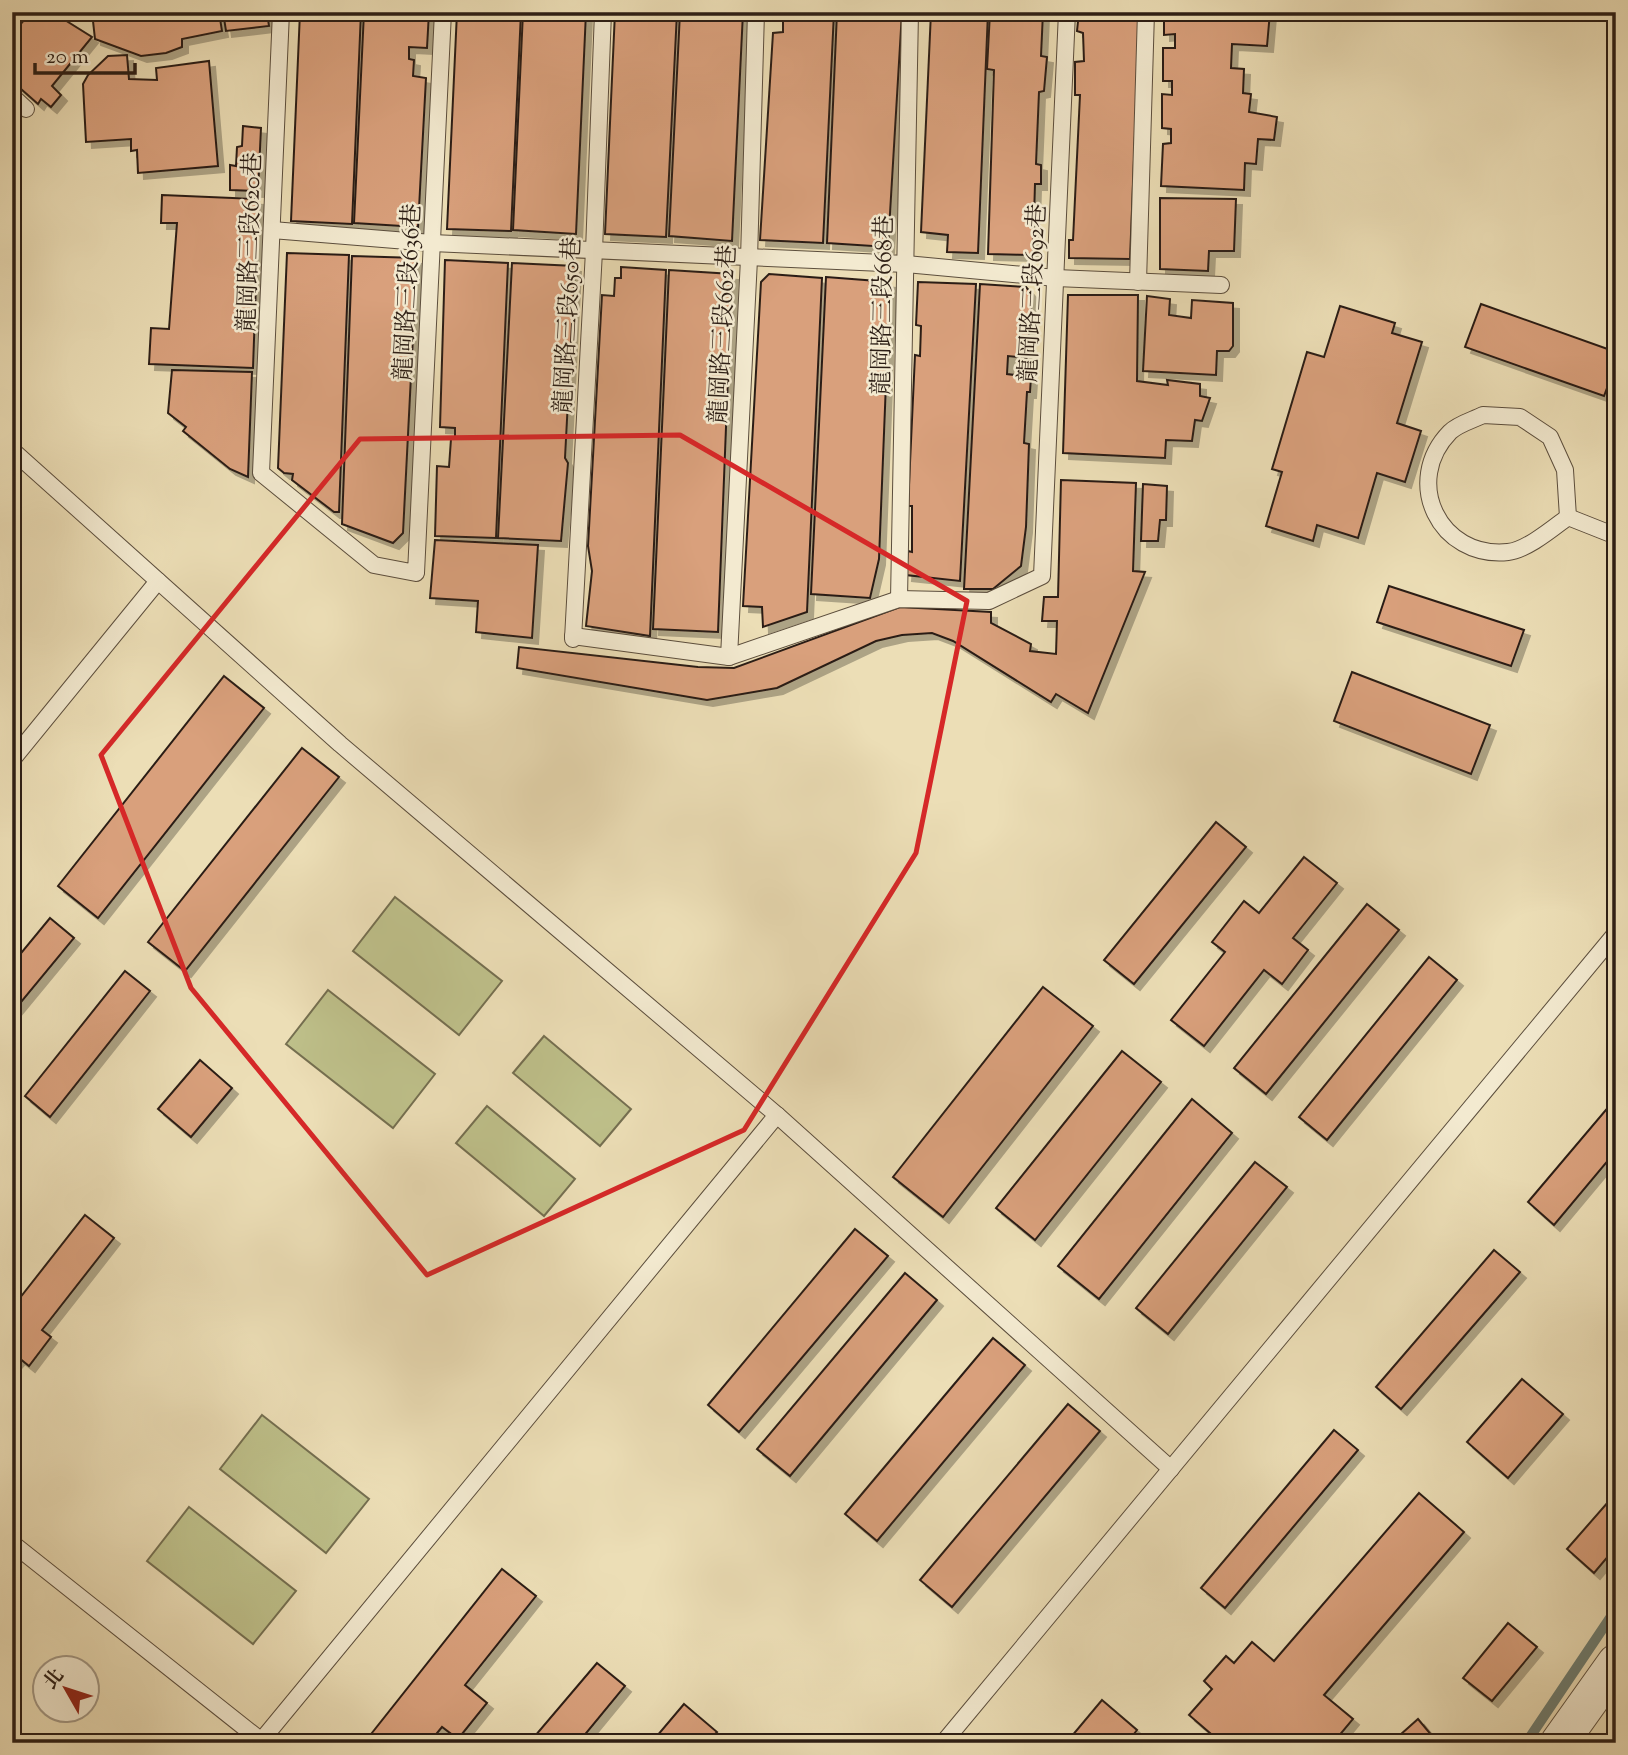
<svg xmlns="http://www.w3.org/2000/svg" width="1628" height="1755" font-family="'Sorts Mill Goudy','Noto Serif TC',serif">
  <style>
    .green { fill: #bec08a; stroke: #756f50; stroke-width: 2 }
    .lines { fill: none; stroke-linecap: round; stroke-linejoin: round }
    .stream { stroke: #6d7d72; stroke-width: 10 }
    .building { fill: #d9a07b; stroke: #2c1e15; stroke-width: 2; filter: url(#shadow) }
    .service-casing { stroke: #5c4e3d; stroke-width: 18 }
    .tertiary-casing { stroke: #5c4e3d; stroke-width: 39 }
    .service { stroke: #f3ead0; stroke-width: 16 }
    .tertiary { stroke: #f3ead0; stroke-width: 37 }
    .marked { fill: none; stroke: #d62828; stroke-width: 5; stroke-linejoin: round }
    .labels { text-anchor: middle; stroke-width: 5; stroke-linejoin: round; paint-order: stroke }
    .street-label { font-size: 24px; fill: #2c1e15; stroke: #f3ead0 }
  </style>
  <defs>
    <filter id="shadow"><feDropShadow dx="6" dy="6" stdDeviation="0" flood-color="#0004"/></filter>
  </defs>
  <rect width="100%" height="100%" fill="#ecdeb6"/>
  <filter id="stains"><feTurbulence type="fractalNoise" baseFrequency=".00286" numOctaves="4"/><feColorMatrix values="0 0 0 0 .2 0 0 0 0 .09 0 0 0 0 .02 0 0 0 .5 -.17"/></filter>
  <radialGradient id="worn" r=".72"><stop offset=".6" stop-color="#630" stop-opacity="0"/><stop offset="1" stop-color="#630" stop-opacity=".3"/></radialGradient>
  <g class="green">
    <polygon points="395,897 502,981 459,1035 353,951"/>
    <polygon points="328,990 435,1074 393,1128 286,1044"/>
    <polygon points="544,1036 631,1109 600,1146 513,1073"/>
    <polygon points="487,1106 575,1179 544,1216 456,1143"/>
    <polygon points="262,1415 369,1499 326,1553 220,1469"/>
    <polygon points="189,1507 296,1591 253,1644 147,1561"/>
  </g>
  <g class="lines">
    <polyline class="stream" points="1526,1743 1616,1609"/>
  </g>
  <g class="building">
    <polygon points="31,12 52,12 92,37 52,86 61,95 51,107 41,99 38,104 12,81 12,34"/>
    <polygon points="92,12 219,12 222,31 182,39 182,47 166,53 141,56 95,39"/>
    <polygon points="223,12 267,12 269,26 226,31"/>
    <polygon points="300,12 361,12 352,224 291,221"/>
    <polygon points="364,12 429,12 427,48 409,47 409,59 414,60 413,76 426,78 418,227 354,223"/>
    <polygon points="457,12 521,12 511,231 447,229"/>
    <polygon points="523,12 586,12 576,234 513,230"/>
    <polygon points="615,12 677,12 666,237 605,234"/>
    <polygon points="680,12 743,12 732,241 669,236"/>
    <polygon points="783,12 834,12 823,243 760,240 773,33 783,32"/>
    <polygon points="837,12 902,12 888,247 827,243"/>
    <polygon points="931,12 988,12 978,253 947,252 948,235 921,232"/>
    <polygon points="990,12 1043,12 1041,56 1047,57 1044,91 1039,92 1036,164 1041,165 1041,184 1035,184 1033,251 1030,255 988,254 994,70 987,69"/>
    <polygon points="1079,12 1140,12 1130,259 1069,258 1069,240 1073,240 1080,95 1075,95 1075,62 1084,61 1083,33 1077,31"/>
    <polygon points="1164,12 1270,12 1267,46 1232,44 1231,68 1244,69 1243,93 1251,94 1249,112 1277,117 1274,140 1258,139 1256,164 1245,163 1244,190 1161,186 1163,144 1171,143 1171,129 1162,128 1162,94 1172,95 1172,81 1163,81 1163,48 1175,48 1175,34 1164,35"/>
    <polygon points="127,55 129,79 157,80 156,68 209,61 218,166 138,173 137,150 131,151 131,139 86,142 83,84 88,75 108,56"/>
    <polygon points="243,126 261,128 258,191 230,190 230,165 236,166 237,147 242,146"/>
    <polygon points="162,195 259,199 253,368 149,364 151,328 169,329 177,223 161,223"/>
    <polygon points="1160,198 1236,199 1234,251 1209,251 1208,271 1160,269"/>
    <polygon points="287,253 349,255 339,512 334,512 292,480 293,474 284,473 278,468"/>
    <polygon points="352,256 417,258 403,533 393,543 342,524"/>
    <polygon points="445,260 508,263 496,538 435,536 437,466 449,467 451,439 455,439 455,428 440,427"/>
    <polygon points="512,263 575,266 565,458 568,463 561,541 498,538"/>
    <polygon points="621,267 666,270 650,636 586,626 592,571 588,546 602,295 614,296 615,278 621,278"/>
    <polygon points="669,270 732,274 718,632 653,629"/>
    <polygon points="769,274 822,278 807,612 763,627 762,607 743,606 761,282"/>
    <polygon points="826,277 890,282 879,559 870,598 811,594"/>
    <polygon points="918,282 976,284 960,581 906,575 908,551 912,552 912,506 908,506 915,355 920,356 921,326 916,325"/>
    <polygon points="980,284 1026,287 1032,294 1027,358 1008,356 1007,374 1031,377 1030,392 1027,392 1024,443 1029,444 1026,527 1021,566 993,589 964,589"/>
    <polygon points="1068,295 1138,295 1137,381 1168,385 1167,380 1200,384 1200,396 1210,398 1202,421 1195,420 1192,441 1166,440 1165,458 1063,453"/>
    <polygon points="1147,296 1170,299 1169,315 1191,318 1192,300 1233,303 1233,346 1229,351 1217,351 1216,375 1143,371"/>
    <polygon points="1481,304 1616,352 1616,364 1604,396 1465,347"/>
    <polygon points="1340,306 1395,323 1392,333 1422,342 1397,423 1421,431 1405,482 1377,473 1358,538 1317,525 1313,541 1266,526 1282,472 1272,469 1307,352 1324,357"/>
    <polygon points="172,370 252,372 248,477 230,469 183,431 186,427 168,413"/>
    <polygon points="1061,480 1136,483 1133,571 1145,572 1088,713 1056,694 1051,702 953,641 932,633 902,635 876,641 777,688 707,700 517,668 519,647 698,667 734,668 900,607 991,612 991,623 1031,644 1030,651 1056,654 1057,621 1042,621 1044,597 1058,597"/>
    <polygon points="1143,484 1167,486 1166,520 1160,520 1158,541 1141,541"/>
    <polygon points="435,540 538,545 532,638 476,632 478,601 430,598"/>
    <polygon points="1389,586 1524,630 1511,666 1377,622"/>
    <polygon points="1352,672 1490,725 1471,774 1334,721"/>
    <polygon points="224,676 264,708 98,918 58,886"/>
    <polygon points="302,748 339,777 185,971 148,942"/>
    <polygon points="1216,822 1246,847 1134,984 1104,960"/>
    <polygon points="1304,857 1337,883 1293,938 1308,950 1282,984 1264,970 1204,1046 1171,1020 1225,952 1212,942 1244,901 1259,913"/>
    <polygon points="1367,904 1399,930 1266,1094 1234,1068"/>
    <polygon points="50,918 74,938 12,1013 12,964"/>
    <polygon points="1429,957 1457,980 1327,1140 1299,1117"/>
    <polygon points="125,971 150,991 50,1117 25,1096"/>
    <polygon points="1043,987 1093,1026 943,1217 893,1177"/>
    <polygon points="1122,1051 1161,1082 1035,1240 996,1208"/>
    <polygon points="200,1060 232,1088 191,1137 158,1109"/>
    <polygon points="1616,1098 1616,1151 1554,1225 1528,1202"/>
    <polygon points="1192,1099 1232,1133 1099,1299 1058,1266"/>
    <polygon points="1255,1162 1287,1187 1168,1334 1136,1308"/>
    <polygon points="85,1215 114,1238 42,1330 51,1337 29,1366 19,1358 12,1366 12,1308"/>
    <polygon points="855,1229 888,1256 739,1432 708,1405"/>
    <polygon points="1494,1250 1520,1272 1401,1409 1376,1387"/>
    <polygon points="905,1273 937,1300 790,1476 757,1449"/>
    <polygon points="993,1338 1025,1365 877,1541 845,1514"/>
    <polygon points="1522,1379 1563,1414 1508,1478 1467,1442"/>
    <polygon points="1068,1404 1100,1431 952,1607 920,1580"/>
    <polygon points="1334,1430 1358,1450 1225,1608 1201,1588"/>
    <polygon points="1419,1493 1464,1532 1324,1695 1353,1719 1333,1743 1204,1743 1211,1734 1189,1715 1212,1689 1204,1681 1226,1656 1234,1663 1252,1642 1274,1661"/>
    <polygon points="1616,1493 1616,1547 1594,1573 1567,1549"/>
    <polygon points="502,1569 536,1596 465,1685 487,1703 458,1739 442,1727 429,1743 364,1743"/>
    <polygon points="1508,1623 1537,1647 1492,1701 1463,1678"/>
    <polygon points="597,1663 625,1686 578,1743 529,1743"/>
    <polygon points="1102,1700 1137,1730 1127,1743 1066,1743"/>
    <polygon points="684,1704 717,1732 707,1743 651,1743"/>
    <polygon points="1418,1719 1438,1743 1391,1743"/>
  </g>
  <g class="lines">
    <g class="service-casing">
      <g id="service">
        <polyline points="281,12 261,473 374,565 416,573 443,12"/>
        <polyline points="12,96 26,109"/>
        <polyline points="272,230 432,243 906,264 1056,278 1221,285"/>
        <polyline points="1138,282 1146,12"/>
        <path d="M 1483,415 L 1520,417 L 1550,437 L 1565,470 L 1568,517 C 1553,528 1527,550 1508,552 C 1439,559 1402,481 1450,432 C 1458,424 1473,420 1483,415 Z"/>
        <polyline points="12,450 340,744 777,1115 1171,1469"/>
        <polyline points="1568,517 1616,536"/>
        <polyline points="899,599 910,12"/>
        <polyline points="573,636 729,657 899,599 989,601 1042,576 1067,12"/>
        <polyline points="573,639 594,251 603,12"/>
        <polyline points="729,657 749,259 756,12"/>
        <polyline points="12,760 158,581"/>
        <polyline points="12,1543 264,1743"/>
        <polyline points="261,1741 777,1115"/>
        <polyline points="943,1743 1616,933"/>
      </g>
    </g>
    <g class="tertiary-casing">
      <polyline id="tertiary" points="1559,1743 1616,1663"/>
    </g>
    <use href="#service" class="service"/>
    <use href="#tertiary" class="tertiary"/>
  </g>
  <path class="marked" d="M 680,435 L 967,601 L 916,853 L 744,1130 L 427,1275 L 191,988 L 101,755 L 360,439 Z"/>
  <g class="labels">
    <g class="street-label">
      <text transform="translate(249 242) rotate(-88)" y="8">龍岡路三段620巷</text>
      <text transform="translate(407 292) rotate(-87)" y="8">龍岡路三段636巷</text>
      <text transform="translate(1032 293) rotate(-87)" y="8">龍岡路三段692巷</text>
      <text transform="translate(882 305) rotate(-89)" y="8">龍岡路三段668巷</text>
      <text transform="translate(567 325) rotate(-87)" y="8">龍岡路三段650巷</text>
      <text transform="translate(722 334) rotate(-87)" y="8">龍岡路三段662巷</text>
    </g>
  </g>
  <rect width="1628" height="1755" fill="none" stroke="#ecdeb6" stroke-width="42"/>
  <rect x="14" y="14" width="1600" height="1727" fill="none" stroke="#2c1e15" stroke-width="3.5"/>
  <rect x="21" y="21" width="1586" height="1713" fill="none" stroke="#2c1e15" stroke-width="2"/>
  <g transform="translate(66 1689) rotate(309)"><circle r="33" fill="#f3ead0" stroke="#a39885" stroke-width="2"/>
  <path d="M0-5L12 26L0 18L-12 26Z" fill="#8f2418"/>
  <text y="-10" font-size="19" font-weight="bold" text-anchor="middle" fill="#2c1e15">北</text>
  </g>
  <path d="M35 63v10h100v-10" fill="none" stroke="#2c1e15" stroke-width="3.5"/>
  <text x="46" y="63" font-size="21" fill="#2c1e15" stroke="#f3ead0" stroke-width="5" paint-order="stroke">20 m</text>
  <rect width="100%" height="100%" filter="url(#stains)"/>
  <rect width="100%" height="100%" fill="url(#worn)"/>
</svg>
